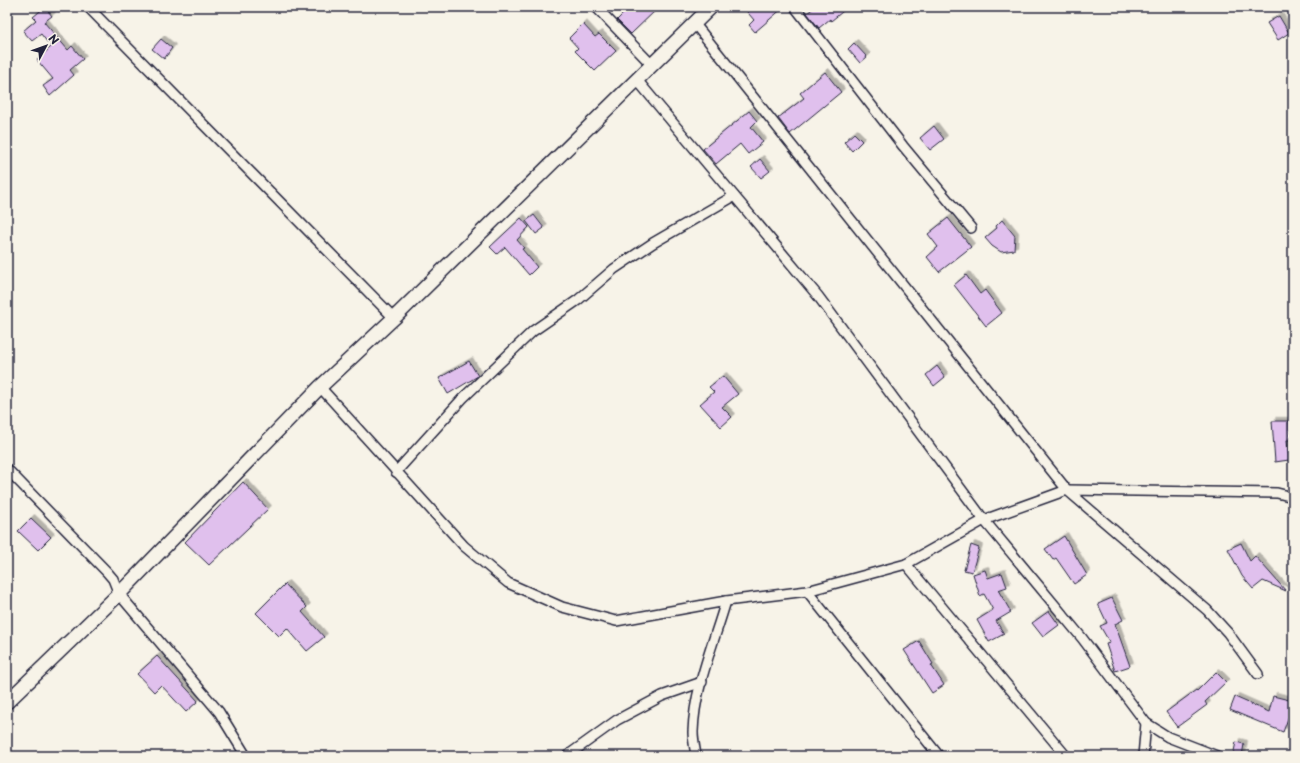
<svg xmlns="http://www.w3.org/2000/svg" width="1300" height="763" font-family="'Playpen Sans',sans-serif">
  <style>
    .building { fill: #e0c0ed; stroke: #22223b; filter: url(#shadow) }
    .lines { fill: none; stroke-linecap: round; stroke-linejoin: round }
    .street-casing { stroke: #22223b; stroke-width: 12 }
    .secondary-casing { stroke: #22223b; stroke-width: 16 }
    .street { stroke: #f7f3e8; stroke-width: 9 }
    .secondary { stroke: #f7f3e8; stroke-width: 13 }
  </style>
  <defs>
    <filter id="shadow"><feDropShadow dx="3.5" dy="-3.5" stdDeviation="0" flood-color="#0004"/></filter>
  </defs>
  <rect width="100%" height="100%" fill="#f7f3e8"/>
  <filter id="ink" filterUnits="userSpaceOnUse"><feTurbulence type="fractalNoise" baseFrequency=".025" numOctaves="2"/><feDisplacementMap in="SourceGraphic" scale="8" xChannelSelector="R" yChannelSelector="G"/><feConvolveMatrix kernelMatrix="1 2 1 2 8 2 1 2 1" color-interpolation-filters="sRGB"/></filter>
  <g filter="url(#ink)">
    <g class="building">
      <polygon points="45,7 52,16 44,22 68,50 72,46 83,59 70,70 74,75 50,96 43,86 53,79 37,60 51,47 41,34 32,41 23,31 36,20 33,17"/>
      <polygon points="630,7 659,7 631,34 617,20"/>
      <polygon points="743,7 784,7 755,32 749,25 754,20"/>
      <polygon points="815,7 848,7 831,21 830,19 819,28 807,13"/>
      <polygon points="1279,16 1289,33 1278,40 1267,23"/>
      <polygon points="583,24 595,37 599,34 616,51 595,71 575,51 578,48 569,38"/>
      <polygon points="161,39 172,48 164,59 152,49"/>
      <polygon points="854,43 867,57 860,63 848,49"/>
      <polygon points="825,72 841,92 790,134 778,118 804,98 800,93"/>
      <polygon points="749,111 757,121 751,127 763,142 748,154 740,144 716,164 703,149"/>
      <polygon points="934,126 944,139 930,150 920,138"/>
      <polygon points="854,133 862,141 852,151 844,142"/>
      <polygon points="760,159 770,171 761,178 751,167"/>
      <polygon points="534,215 544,228 536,234 526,221"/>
      <polygon points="521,218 529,227 517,240 524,248 522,249 537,267 529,275 505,247 497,254 490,247"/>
      <polygon points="948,218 971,247 939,272 927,257 938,247 928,234"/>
      <polygon points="1002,220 1015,236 1014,250 1001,252 992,246 985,238 997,228 996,226"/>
      <polygon points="966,275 980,294 985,290 1002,313 986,326 954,285"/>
      <polygon points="469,361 478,376 448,394 439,378"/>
      <polygon points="937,366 945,377 934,386 926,375"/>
      <polygon points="723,376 738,394 722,407 732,417 721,427 700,404 714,392 709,387"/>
      <polygon points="1272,421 1289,421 1290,440 1287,440 1289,460 1275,462"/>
      <polygon points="243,482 268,509 209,565 185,542"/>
      <polygon points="31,518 51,537 38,550 18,531"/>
      <polygon points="1064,536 1087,575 1074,584 1056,558 1053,560 1045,549"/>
      <polygon points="1241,543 1250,561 1255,556 1286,591 1263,581 1253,589 1242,576 1228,549"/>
      <polygon points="971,545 979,548 972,572 964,570"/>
      <polygon points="985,570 988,578 1002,573 1007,587 998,590 1011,612 996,621 1004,634 989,642 977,620 993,610 984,594 980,596 973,574"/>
      <polygon points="285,584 307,607 302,612 324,637 307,651 287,628 279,636 256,613"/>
      <polygon points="1112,598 1123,620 1115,624 1130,666 1115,671 1106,644 1110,643 1100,626 1107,623 1098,604"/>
      <polygon points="1049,611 1059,625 1043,637 1032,623"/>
      <polygon points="919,641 933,664 931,665 944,685 932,693 904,650"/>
      <polygon points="157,656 198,701 186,712 161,685 154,692 137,674"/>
      <polygon points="1216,672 1226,682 1205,702 1207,705 1177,727 1166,712 1196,690 1197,691"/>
      <polygon points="1273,696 1293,701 1293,713 1290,713 1283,732 1230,710 1235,697 1269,712"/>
      <polygon points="1236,742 1244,744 1242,756 1233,756"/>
    </g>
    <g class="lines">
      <g class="street-casing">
        <g id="street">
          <polyline points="88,7 394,318"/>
          <polyline points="596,7 652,65"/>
          <polyline points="795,7 903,146 971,228"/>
          <polyline points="694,23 1067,490 1207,610 1228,633 1258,674"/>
          <polyline points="637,80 818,296 984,520 1082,638 1146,723 1168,737 1217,756"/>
          <polyline points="320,387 464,546 508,583 562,607 616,621 726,601 807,591 906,564 984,520 1067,490 1277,493 1293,497"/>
          <polyline points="7,469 107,572 113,579 119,594 219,712 246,756"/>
          <polyline points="396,472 463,398 533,331 578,300 614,269 653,243 734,196"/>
          <polyline points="906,564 1066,756"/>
          <polyline points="807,591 939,756"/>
          <polyline points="567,756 617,720 662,696 702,682"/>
          <path d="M 696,756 C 695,748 693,740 693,732 C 694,689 714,642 726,601"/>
          <polyline points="1143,756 1146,723"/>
        </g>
      </g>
      <g class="secondary-casing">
        <polyline id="secondary" points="7,702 119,594 320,387 394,318 711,7"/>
      </g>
      <use href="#street" class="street"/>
      <use href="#secondary" class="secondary"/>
    </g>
  </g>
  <rect width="1300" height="763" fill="none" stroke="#f7f3e8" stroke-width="24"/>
  <rect x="12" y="12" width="1276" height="739" fill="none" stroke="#22223b" stroke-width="1.5" filter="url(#ink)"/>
  <g transform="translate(46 46) rotate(49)" stroke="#f7f3e8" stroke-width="3" paint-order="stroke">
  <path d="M0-3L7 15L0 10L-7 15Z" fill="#22223b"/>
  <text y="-6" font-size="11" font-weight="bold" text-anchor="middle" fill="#22223b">N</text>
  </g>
</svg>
